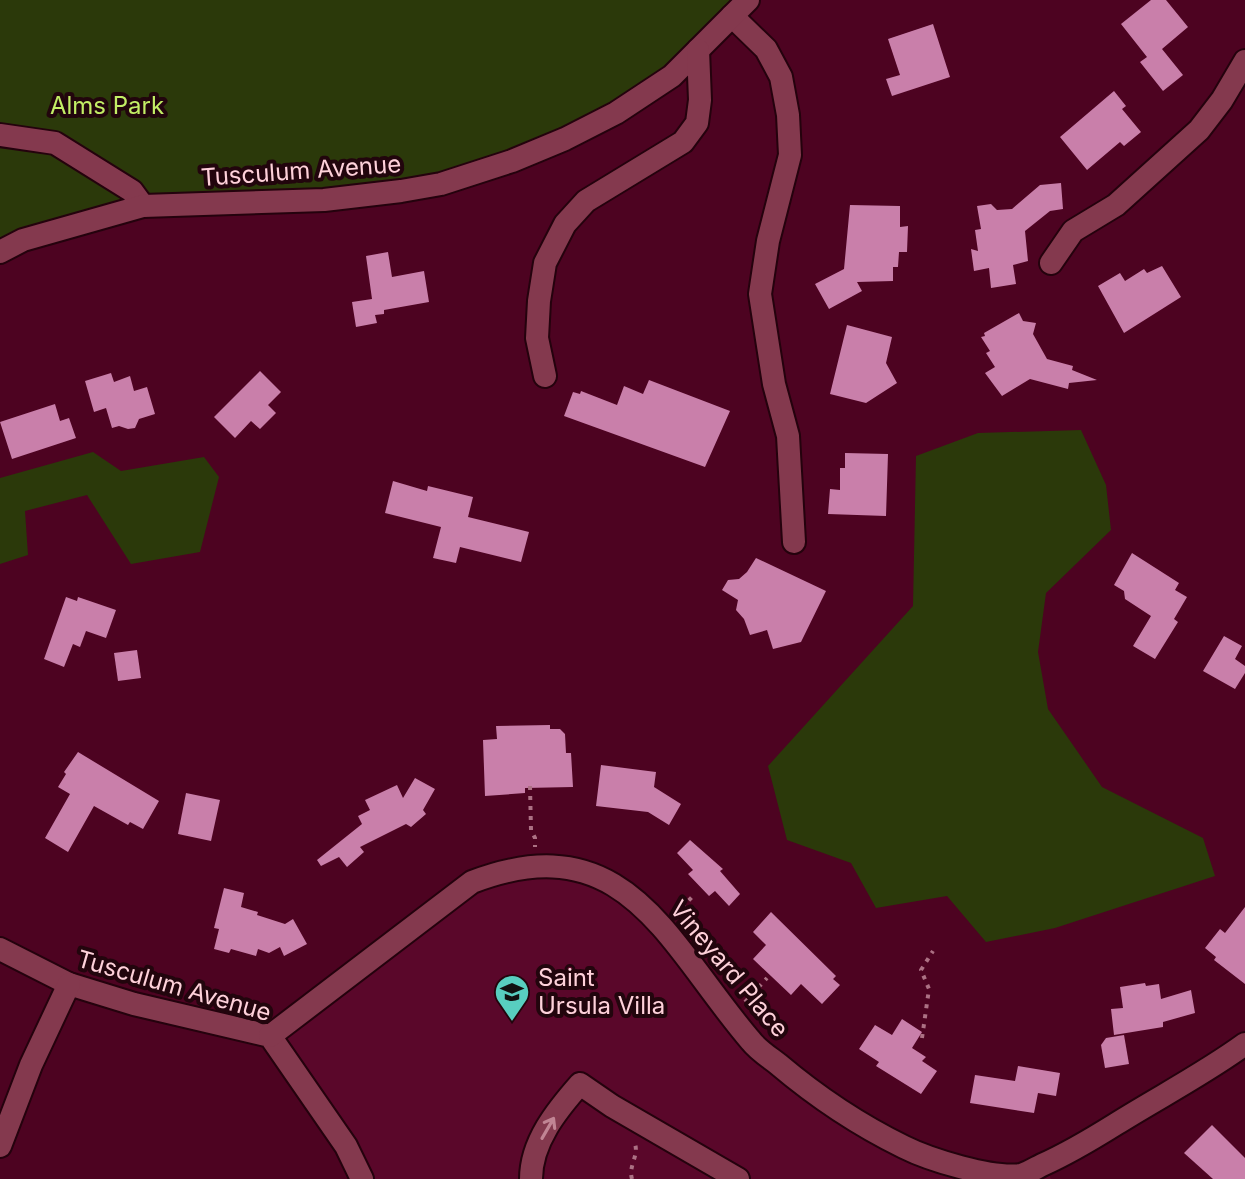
<svg xmlns="http://www.w3.org/2000/svg" width="1245" height="1179" font-family="Inter,sans-serif">
  <style>
    .built { fill: #5a072a }
    .green { fill: #2b390a }
    .building { fill: #c97faa }
    .lines { fill: none; stroke-linecap: round; stroke-linejoin: round }
    .minor-casing { stroke: #24020d; stroke-width: 26 }
    .path { stroke: #ac7184; stroke-width: 4; stroke-dasharray: 4 6; stroke-linecap: butt }
    .minor { stroke: #84394e; stroke-width: 22 }
    .oneway { stroke: #c18594 }
    .labels { text-anchor: middle; stroke-width: 8; stroke-linejoin: round; paint-order: stroke }
    .park-label { font-size: 24px; fill: #c3ee66; stroke: #22050d }
    .street-label { font-size: 24px; fill: #fed1da; stroke: #22050d }
    .poi-label { font-size: 24px; fill: #fed1da; stroke: #22050d; text-anchor: start }
  </style>
  <rect width="100%" height="100%" fill="#4d0321"/>
  <polygon class="built" points="498,872 610,882 752,1042 845,1114 993,1174 1045,1164 1051,1179 362,1179 270,1036"/>
  <g class="green">
    <polygon points="0,0 748,0 616,113 441,184 143,206 0,251"/>
    <polygon points="1081,430 1106,485 1111,530 1046,593 1038,652 1048,709 1102,787 1203,838 1215,876 1055,928 986,942 947,896 876,908 851,863 787,840 768,766 913,606 916,456 978,433"/>
    <polygon points="93,452 121,471 204,457 219,477 200,552 131,564 87,495 25,511 28,555 0,564 0,478"/>
  </g>
  <g class="building">
    <polygon points="1151,0 1166,0 1188,27 1162,49 1183,75 1163,91 1140,62 1147,57 1121,24"/>
    <polygon points="933,24 950,77 892,96 886,79 900,75 888,39"/>
    <polygon points="1114,91 1126,106 1122,109 1141,132 1124,146 1120,142 1087,170 1060,137"/>
    <polygon points="1061,183 1063,209 1050,211 1025,231 1028,261 1013,265 1016,284 991,288 989,268 974,271 971,249 978,251 975,230 981,229 977,206 991,204 997,210 1012,209 1040,185"/>
    <polygon points="850,205 900,206 900,227 908,226 907,252 899,252 898,267 893,267 893,281 857,282 862,291 829,309 815,284 844,269"/>
    <polygon points="388,252 392,277 424,271 429,302 384,310 384,314 375,315 377,323 356,327 352,302 372,299 366,256"/>
    <polygon points="1162,266 1181,297 1124,333 1098,286 1120,273 1125,281 1144,269 1147,273"/>
    <polygon points="1019,313 1023,321 1036,323 1033,334 1047,359 1073,366 1072,370 1097,380 1069,383 1068,389 1030,379 1002,396 985,373 995,367 986,353 990,351 981,337 985,336 984,333"/>
    <polygon points="847,325 892,337 886,363 897,383 866,403 830,394"/>
    <polygon points="260,371 281,392 268,405 276,413 260,429 251,421 235,438 214,417"/>
    <polygon points="111,373 114,382 130,376 134,391 147,387 155,414 139,419 135,428 128,429 119,426 112,428 106,408 94,412 85,381"/>
    <polygon points="649,380 730,411 705,467 564,416 573,392 580,394 581,391 617,405 624,386 643,394"/>
    <polygon points="55,404 60,421 69,418 76,438 12,459 0,422"/>
    <polygon points="845,453 888,454 886,516 828,514 830,489 840,490 840,468 845,468"/>
    <polygon points="393,481 427,491 428,486 473,497 468,517 529,532 521,562 460,547 456,563 433,558 441,527 385,513"/>
    <polygon points="1132,553 1179,583 1175,590 1187,597 1174,619 1178,622 1155,659 1133,646 1151,616 1125,599 1124,591 1114,585"/>
    <polygon points="756,558 826,591 801,642 773,649 767,630 750,635 744,619 736,610 738,600 722,590 728,580 739,579 747,572"/>
    <polygon points="66,597 77,601 78,597 116,610 106,638 86,631 80,647 73,644 64,667 44,659"/>
    <polygon points="1224,636 1242,646 1235,659 1245,666 1245,673 1235,689 1203,671"/>
    <polygon points="137,650 141,678 118,681 114,653"/>
    <polygon points="550,725 550,729 560,729 565,734 566,753 571,753 573,787 525,788 525,793 485,796 483,740 497,739 496,726"/>
    <polygon points="78,752 159,801 143,829 130,822 128,825 94,806 68,852 45,838 70,794 58,787 66,774 64,772"/>
    <polygon points="601,765 656,772 654,787 681,804 669,825 648,812 596,806"/>
    <polygon points="415,778 435,789 423,810 426,814 411,827 406,824 360,847 364,852 347,867 339,857 321,866 317,860 362,824 358,816 370,810 365,800 397,785 403,798"/>
    <polygon points="186,793 220,800 211,841 178,834"/>
    <polygon points="690,840 723,869 720,871 740,894 729,906 715,891 709,896 688,874 693,870 677,853"/>
    <polygon points="224,888 244,893 241,907 258,912 257,915 285,924 293,919 307,944 284,956 280,947 269,953 258,949 256,956 231,949 229,953 214,949 219,929 214,928"/>
    <polygon points="1245,907 1245,984 1214,960 1216,957 1205,948 1220,929 1225,933"/>
    <polygon points="771,912 836,976 833,979 840,985 822,1004 801,984 791,995 753,959 766,945 753,932"/>
    <polygon points="1145,983 1146,986 1159,984 1161,999 1191,990 1195,1013 1163,1022 1163,1027 1114,1035 1111,1009 1123,1008 1120,987"/>
    <polygon points="902,1019 922,1032 912,1048 926,1057 922,1061 937,1071 921,1094 876,1066 879,1062 859,1049 875,1025 892,1035"/>
    <polygon points="1124,1035 1129,1064 1105,1068 1101,1045 1106,1038"/>
    <polygon points="1018,1066 1060,1073 1056,1096 1038,1093 1034,1113 970,1103 975,1075 1015,1081"/>
    <polygon points="1212,1125 1245,1158 1245,1179 1213,1179 1184,1153"/>
  </g>
  <g class="lines">
    <g class="minor-casing">
      <g id="minor">
        <polyline points="732,16 766,49 781,77 788,115 790,155 768,241 760,294 774,384 788,436 794,542"/>
        <polyline points="0,135 55,143 132,191 143,206"/>
        <polyline points="0,252 23,240 143,206 324,200 401,191 441,184 512,161 565,139 616,113 672,76 748,0"/>
        <polyline points="1051,263 1073,231 1116,205 1199,130 1222,100 1245,61"/>
        <polyline points="545,376 537,338 539,301 545,263 565,224 586,201 683,142 697,123 700,100 698,50"/>
        <polyline points="0,949 69,984 134,1004 270,1036 346,1146 362,1179"/>
        <path d="M 270,1036 L 472,882 C 626,823 667,943 751,1041 C 758,1050 769,1057 778,1064 C 817,1097 859,1125 904,1147 C 930,1160 992,1179 1021,1175 C 1028,1173 1036,1168 1042,1165 C 1069,1153 1092,1139 1116,1124 C 1159,1097 1204,1074 1245,1044"/>
        <polyline points="0,1146 31,1065 69,984"/>
        <path d="M 531,1179 C 531,1142 557,1110 580,1084 L 612,1106 L 738,1179"/>
      </g>
    </g>
    <g class="path">
      <polyline points="530,786 531,830 535,838 535,847"/>
      <polyline points="675,915 692,897"/>
      <polyline points="745,1002 767,978"/>
      <polyline points="922,1038 929,989 921,970 933,951"/>
      <path d="M 632,1179 C 628,1166 639,1156 635,1144"/>
    </g>
    <use href="#minor" class="minor"/>
  </g>
  <defs><path id="oneway-shaft" d="M-6 0H5M1.5-3L5.5 0L1.5 3" fill="none" stroke-width="1.6" stroke-linecap="round" stroke-linejoin="round" transform="scale(2)"/></defs>
  <use class="oneway" href="#oneway-shaft" transform="translate(548 1128) rotate(-60)"/>
  <defs>
    <g id="school-pin" transform="scale(1.8)"><path d="M0 17L-7.5 6A9.5 9.5 0 1 1 7.5 6Z" fill="#58cec0" stroke="#22050d"/><path d="M0-5L7-2L0 1L-7-2ZM-4 1L0 2.5L4 1V4Q0 6-4 4Z" fill="#111"/></g>
  </defs>
  <g fill-rule="evenodd">
    <use href="#school-pin" x="512" y="992"/>
  </g>
  <g class="labels">
    <g class="park-label">
      <text x="107" y="114">Alms Park</text>
    </g>
    <g class="street-label">
      <text transform="translate(301 171) rotate(-4)" y="8">Tusculum Avenue</text>
      <text transform="translate(729 969) rotate(50)" y="8">Vineyard Place</text>
      <text transform="translate(174 986) rotate(16)" y="8">Tusculum Avenue</text>
    </g>
    <g class="poi-label">
      <text x="538" y="986">Saint<tspan x="538" dy="28">Ursula Villa</tspan></text>
    </g>
  </g>
</svg>
